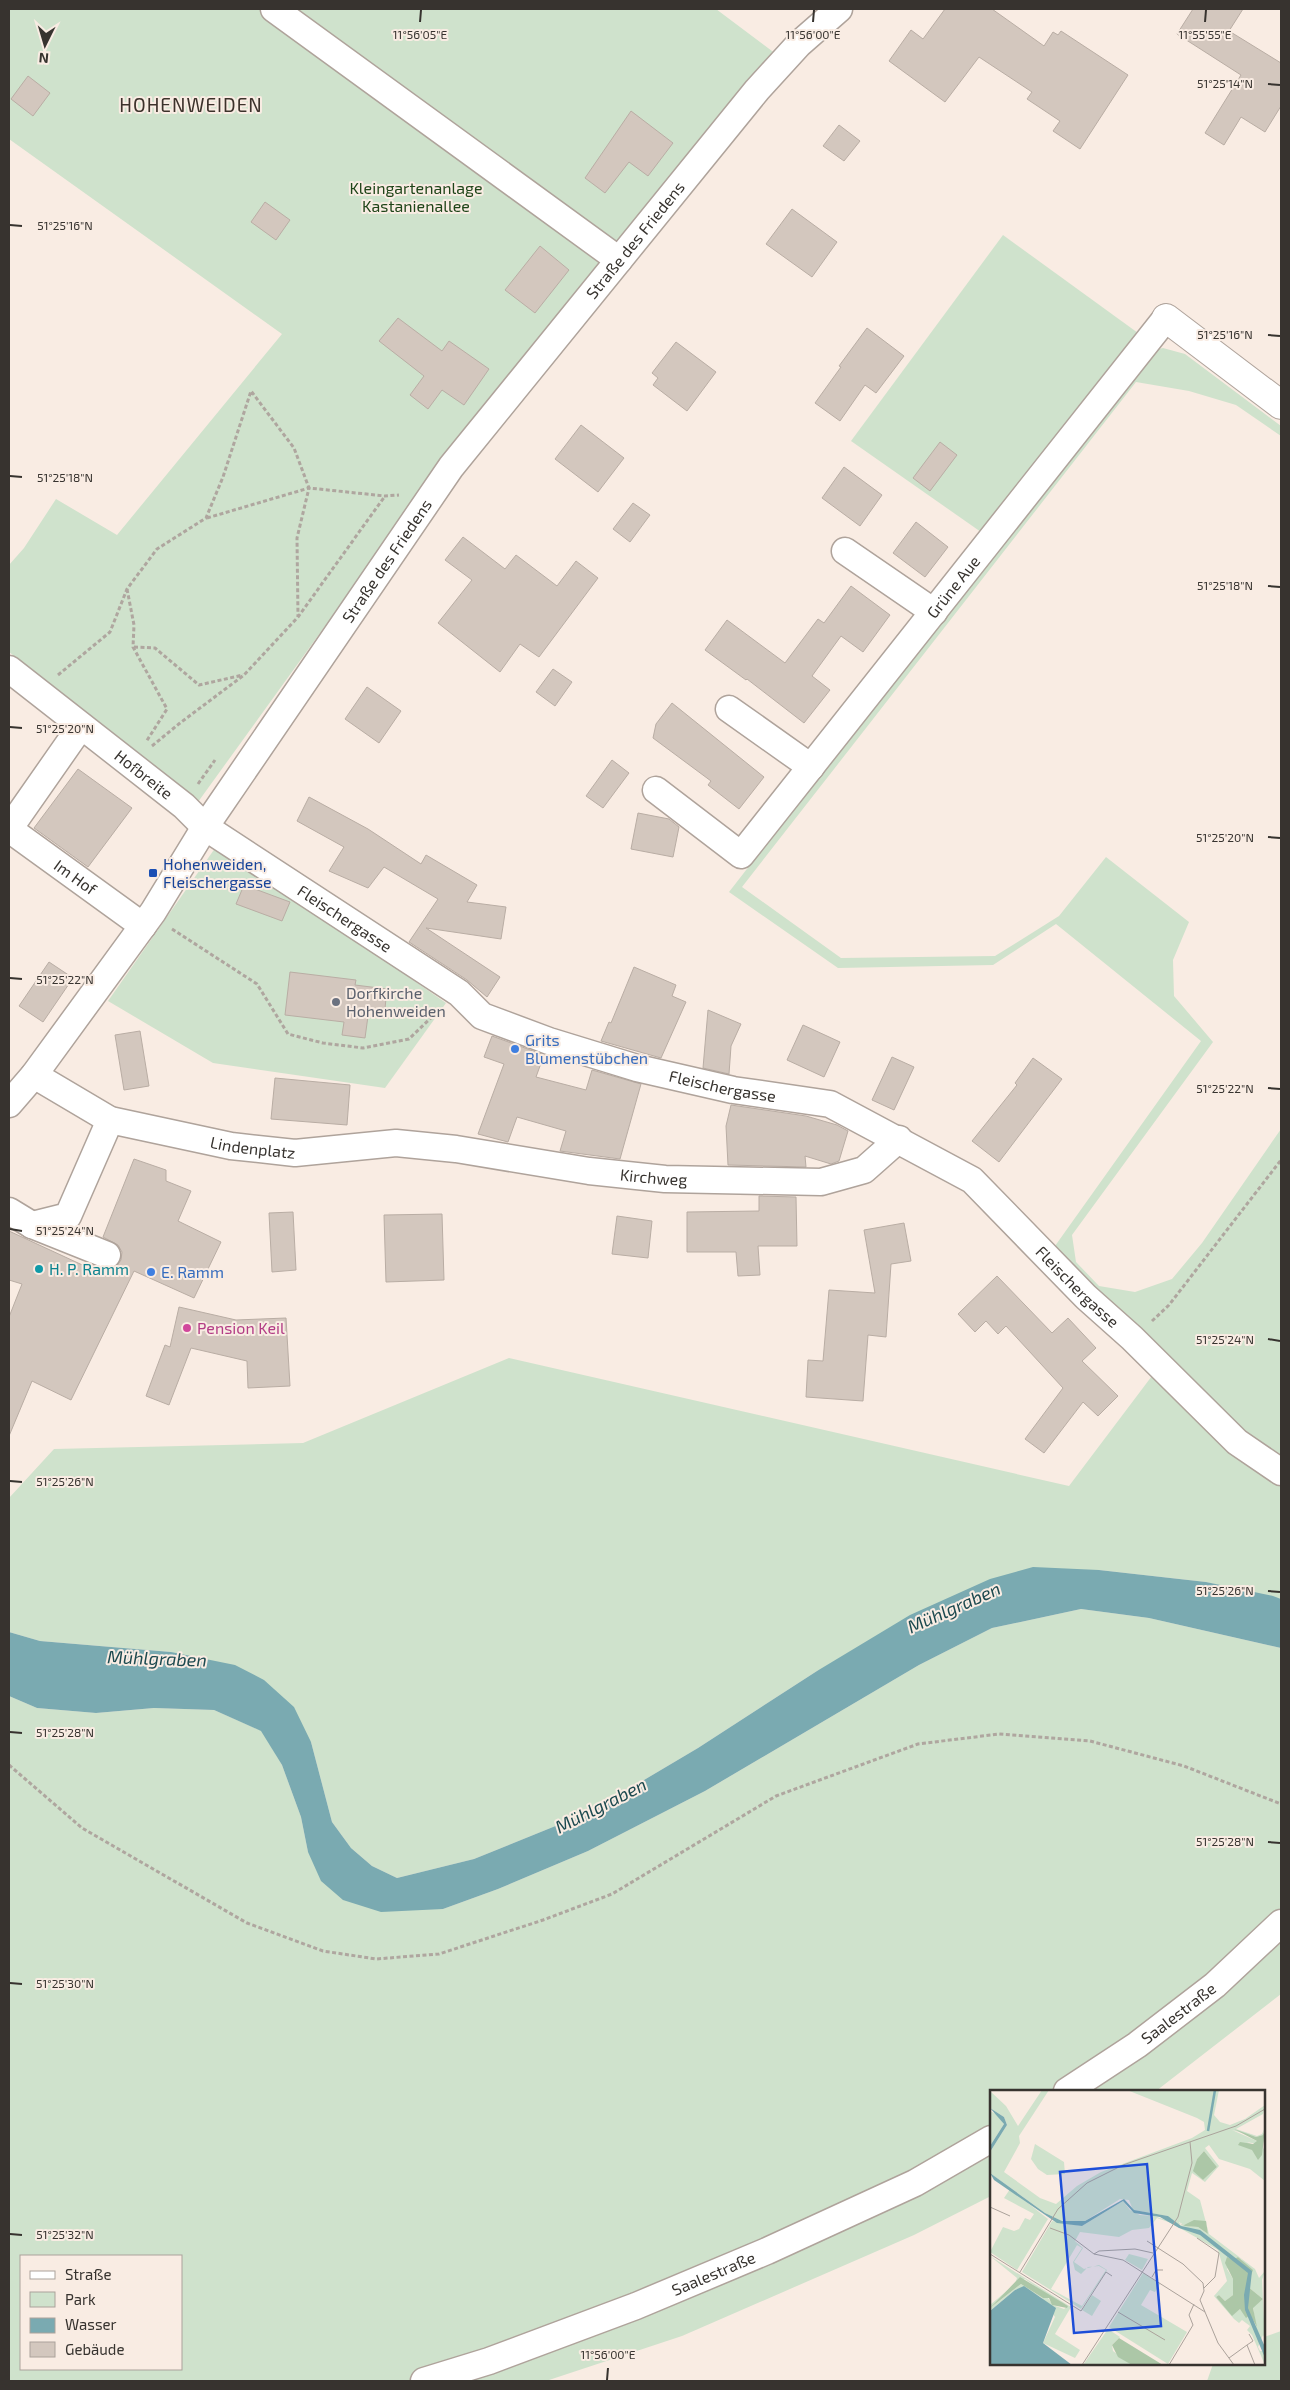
<svg xmlns="http://www.w3.org/2000/svg" width="1290" height="2390" font-family="'Exo 2',sans-serif">
  <style>
    .green { fill: #cfe2cc; fill-rule: evenodd }
    .water { fill: #7aaab1 }
    .building { fill: #d3c7be; stroke: #b9ada4 }
    .lines { fill: none; stroke-linecap: round; stroke-linejoin: round }
    .minor-casing { stroke: #afa39b; stroke-width: 29 }
    .major-casing { stroke: #afa39b; stroke-width: 30 }
    .path { stroke: #afa69f; stroke-width: 3; stroke-dasharray: 4 2.5; stroke-linecap: butt }
    .minor { stroke: #fff; stroke-width: 26 }
    .major { stroke: #fff; stroke-width: 28 }
    .ticks { fill: none; stroke: #37332f; stroke-width: 2 }
    .transit-dot { fill: #1a4fb4; stroke: #f9ece3; stroke-width: 2 }
    .worship-dot { fill: #6b7280; stroke: #f9ece3; stroke-width: 2 }
    .shop-dot { fill: #3f7fe0; stroke: #f9ece3; stroke-width: 2 }
    .culture-dot { fill: #0f9aa8; stroke: #f9ece3; stroke-width: 2 }
    .hotel-dot { fill: #d1479c; stroke: #f9ece3; stroke-width: 2 }
    .labels { text-anchor: middle; stroke-width: 4; stroke-linejoin: round; paint-order: stroke }
    .park-label { font-size: 16px; fill: #1f4519; stroke: #f9ece3 }
    .street-label { font-size: 16px; fill: #37332f; stroke: #f9ece3 }
    .transit-label { font-size: 16px; fill: #164399; stroke: #f9ece3; text-anchor: start }
    .worship-label { font-size: 16px; fill: #5b616d; stroke: #f9ece3; text-anchor: start }
    .shop-label { font-size: 16px; fill: #366cbe; stroke: #f9ece3; text-anchor: start }
    .culture-label { font-size: 16px; fill: #0d838f; stroke: #f9ece3; text-anchor: start }
    .hotel-label { font-size: 16px; fill: #b23c85; stroke: #f9ece3; text-anchor: start }
    .water-label { font-size: 18px; font-style: italic; fill: #1c494f; stroke: #f9ece3 }
    .quarter-label { font-size: 19px; letter-spacing: 1px; fill: #3c322b; stroke: #f9ece3 }
    .inset-river { fill: none; stroke: #7aaab1; stroke-width: 2.5 }
    .inset-road { fill: none; stroke: #aba29b; stroke-width: 1 }
    .view { fill: #1d4ed8; fill-opacity: 0.15; stroke: #1d4ed8; stroke-width: 2.5 }
    .inset-edge { fill: none; stroke: #37332f; stroke-width: 2.5 }
    .ticks-label { font-size: 12px; text-anchor: middle; fill: #37332f; stroke: #f9ece3; stroke-width: 4; stroke-linejoin: round; paint-order: stroke }
  </style>
  <rect width="100%" height="100%" fill="#f9ece3"/>
  <g class="green">
    <polygon points="9,9 716,9 776,54 450,453 198,802 9,652 9,565 24,548 56,499 117,535 282,334 9,139"/>
    <polygon points="1003,235 1138,333 981,532 851,441"/>
    <polygon points="1163,348 1185,354 1281,426 1281,436 1236,405 1189,391 1136,382 742,887 841,958 995,956 1059,916 1106,857 1189,922 1173,960 1174,996 1213,1042 1072,1235 1076,1262 1099,1286 1135,1292 1172,1279 1202,1243 1281,1129 1281,1599 1206,1582 1099,1570 817,1671 698,1748 590,1812 474,1859 397,1878 372,1866 351,1848 332,1822 311,1742 171,1652 40,1641 9,1632 9,1498 54,1449 303,1443 509,1358 1069,1486 1167,1356 1086,1297 1055,1246 1201,1041 1056,924 993,965 838,968 729,892 1150,351"/>
    <polygon points="218,844 446,1003 385,1088 213,1063 108,1001"/>
    <path d="M 1081,1609 L 1149,1618 L 1281,1648 L 1281,1994 L 1156,2091 L 991,2091 L 991,2196 L 914,2235 L 682,2336 L 546,2381 L 9,2381 L 9,1696 L 37,1708 L 96,1713 L 154,1708 L 214,1710 L 262,1731 L 282,1765 L 301,1817 L 308,1852 L 443,1909 L 498,1889 L 588,1851 L 705,1791 L 919,1665 L 992,1628 ZM 21,2256 L 181,2256 L 181,2369 L 21,2369 Z"/>
    <polygon points="1281,2331 1281,2381 1207,2381 1213,2364 1264,2364 1264,2337"/>
  </g>
  <polygon class="water" points="1033,1567 1099,1570 1206,1582 1273,1596 1281,1599 1281,1648 1149,1618 1081,1609 992,1628 919,1665 705,1791 588,1851 498,1889 443,1909 381,1912 343,1900 321,1881 308,1852 301,1817 282,1765 261,1731 214,1710 154,1708 96,1713 37,1708 9,1696 9,1632 40,1641 171,1652 235,1665 264,1680 294,1707 311,1742 332,1822 351,1848 372,1866 397,1878 474,1859 590,1812 698,1748 817,1671 910,1615 990,1579"/>
  <g class="building">
    <polygon points="945,9 992,9 1044,46 1053,32 1058,35 1061,31 1128,75 1080,149 1053,131 1060,121 1027,99 1032,92 979,57 945,102 889,61 911,30 923,39"/>
    <polygon points="1193,9 1243,9 1229,31 1281,63 1281,106 1265,132 1241,117 1224,145 1205,133 1241,75 1177,34"/>
    <polygon points="28,76 50,93 33,116 11,99"/>
    <polygon points="631,111 673,143 648,176 629,162 605,193 585,178"/>
    <polygon points="839,125 860,141 844,161 823,146"/>
    <polygon points="265,202 290,220 276,240 251,222"/>
    <polygon points="792,209 837,242 812,277 766,244"/>
    <polygon points="540,246 569,270 535,313 505,290"/>
    <polygon points="398,318 442,351 449,341 489,369 464,405 442,390 428,409 410,395 424,376 379,341"/>
    <polygon points="867,328 904,356 876,393 865,385 840,421 815,403 841,367 839,366"/>
    <polygon points="676,342 716,372 687,411 653,385 658,378 652,373"/>
    <polygon points="581,425 624,458 598,492 555,459"/>
    <polygon points="940,442 957,455 930,491 913,478"/>
    <polygon points="844,467 882,495 860,526 822,498"/>
    <polygon points="633,503 650,515 630,542 613,529"/>
    <polygon points="916,522 948,547 925,577 893,553"/>
    <polygon points="463,537 505,569 516,555 557,586 576,561 598,578 539,657 520,644 500,672 438,623 472,580 445,560"/>
    <polygon points="851,586 890,615 863,652 841,636 812,676 830,690 804,723 747,679 746,680 705,650 727,620 785,663 818,619 824,623"/>
    <polygon points="553,669 572,682 555,706 536,692"/>
    <polygon points="367,687 401,711 379,743 345,719"/>
    <polygon points="672,703 764,777 739,809 708,785 711,781 653,738 656,724"/>
    <polygon points="612,760 629,773 603,808 586,796"/>
    <polygon points="78,769 132,808 88,867 34,828"/>
    <polygon points="309,797 368,829 421,864 426,855 477,885 467,902 506,907 501,939 426,928 500,977 487,997 467,980 409,942 438,899 384,867 368,888 329,871 344,847 297,821"/>
    <polygon points="638,813 669,819 679,827 673,857 631,849"/>
    <polygon points="244,885 290,902 282,921 236,904"/>
    <polygon points="49,962 73,978 43,1022 19,1006"/>
    <polygon points="634,967 676,985 672,996 686,1002 661,1058 601,1041 609,1022 611,1023"/>
    <polygon points="290,972 356,980 355,985 387,989 384,1018 368,1016 365,1038 342,1035 344,1022 285,1015"/>
    <polygon points="708,1010 741,1024 731,1046 729,1074 703,1068"/>
    <polygon points="803,1025 840,1042 824,1077 787,1060"/>
    <polygon points="140,1031 149,1086 124,1090 115,1035"/>
    <polygon points="492,1036 544,1055 536,1077 586,1090 592,1070 641,1084 620,1159 560,1151 566,1131 517,1117 508,1142 478,1134 504,1064 484,1057"/>
    <polygon points="892,1057 914,1067 894,1110 872,1100"/>
    <polygon points="1033,1058 1062,1079 999,1162 972,1141 1017,1085 1015,1083"/>
    <polygon points="275,1078 350,1085 347,1125 271,1119"/>
    <polygon points="731,1105 806,1116 837,1125 848,1131 839,1161 831,1164 805,1156 806,1167 728,1165 726,1126"/>
    <polygon points="134,1159 166,1170 166,1181 191,1191 178,1221 221,1242 194,1298 134,1271 71,1400 32,1381 9,1436 9,1317 22,1284 9,1280 9,1231 91,1269 93,1265 109,1270 116,1267 121,1260 122,1252 118,1245 103,1237"/>
    <polygon points="759,1196 796,1197 797,1246 758,1246 760,1275 738,1276 736,1252 687,1252 687,1212 759,1211"/>
    <polygon points="293,1212 296,1270 272,1272 269,1213"/>
    <polygon points="442,1214 444,1280 386,1282 384,1215"/>
    <polygon points="617,1216 652,1221 648,1258 612,1254"/>
    <polygon points="904,1223 911,1261 891,1264 886,1337 868,1335 863,1401 806,1397 808,1360 823,1361 829,1290 875,1293 864,1230"/>
    <polygon points="997,1276 1052,1333 1068,1318 1096,1348 1082,1361 1118,1396 1098,1416 1083,1402 1044,1453 1025,1439 1063,1388 1006,1326 998,1334 986,1321 975,1332 958,1314"/>
    <polygon points="179,1307 236,1320 286,1318 290,1386 248,1388 247,1361 191,1348 169,1405 146,1396 165,1345 170,1347"/>
  </g>
  <g class="lines">
    <g class="minor-casing">
      <g id="minor">
        <polyline points="274,9 619,260"/>
        <polyline points="845,551 934,612"/>
        <path id="s1" d="M 9,669 L 184,806 L 205,827 L 459,993 L 482,1016 L 549,1041 L 637,1068 L 733,1090 L 830,1104 L 972,1180 L 1086,1297 L 1132,1338 L 1237,1442 L 1281,1472"/>
        <polyline points="729,709 811,767"/>
        <path id="s2" d="M 656,790 L 741,855 L 1166,318"/>
        <path id="s3" d="M 9,829 L 143,926"/>
        <polyline points="9,829 81,726"/>
        <path id="s4" d="M 34,1075 L 110,1120 L 231,1146 L 295,1153 L 396,1143 L 456,1149 L 589,1171 L 665,1179 L 821,1182 L 864,1170 L 899,1139"/>
        <path id="s5" d="M 9,1104 L 34,1075 L 153,912 L 205,827 L 451,467 L 757,90 L 799,44 L 839,9"/>
        <polyline points="9,1211 32,1225 107,1255"/>
        <polyline points="32,1225 68,1216 110,1120"/>
        <path id="s6" d="M 1067,2091 L 1137,2045 L 1215,1985 L 1281,1923"/>
        <path id="s7" d="M 424,2381 L 489,2361 L 636,2306 L 767,2251 L 915,2183 L 991,2139"/>
      </g>
    </g>
    <g class="major-casing">
      <polyline id="major" points="1166,318 1281,405"/>
    </g>
    <g class="path">
      <polyline points="207,518 309,488 297,538 298,617"/>
      <polyline points="127,589 134,625 133,647 167,709 146,742"/>
      <polyline points="134,647 155,648 199,685 243,675"/>
      <polyline points="58,675 110,632 127,589 157,549 206,518 223,477 251,391 294,448 309,488 385,496 399,495"/>
      <polyline points="152,746 180,723 244,675 298,617 385,496"/>
      <polyline points="198,784 215,760"/>
      <polyline points="172,929 257,984 288,1034 323,1043 363,1048 409,1039 438,1011"/>
      <polyline points="1152,1321 1169,1305 1281,1160"/>
      <polyline points="9,1765 82,1828 247,1923 323,1951 376,1959 439,1954 543,1920 612,1894 776,1796 918,1744 999,1734 1090,1741 1184,1766 1281,1804"/>
    </g>
    <use href="#minor" class="minor"/>
    <use href="#major" class="major"/>
  </g>
  <path class="ticks" d="M 420,22 L 421,10M 813,22 L 814,10M 1205,22 L 1206,10M 1268,84 L 1280,85M 10,225 L 22,226M 1268,335 L 1280,336M 10,476 L 22,477M 1268,586 L 1280,587M 10,727 L 22,728M 1268,837 L 1280,838M 10,978 L 22,979M 1268,1088 L 1280,1089M 10,1229 L 22,1231M 1268,1339 L 1280,1341M 10,1481 L 22,1482M 1268,1591 L 1280,1592M 10,1732 L 22,1733M 1268,1842 L 1280,1843M 10,1983 L 22,1984M 10,2234 L 22,2235M 607,2380 L 608,2368"/>
  <rect class="transit-dot" x="148" y="868" width="10" height="10" rx="2.5"/>
  <circle class="worship-dot" cx="336" cy="1002" r="5"/>
  <g class="shop-dot">
    <circle cx="515" cy="1049" r="5"/>
    <circle cx="151" cy="1272" r="5"/>
  </g>
  <circle class="culture-dot" cx="39" cy="1269" r="5"/>
  <circle class="hotel-dot" cx="187" cy="1328" r="5"/>
  <g class="labels">
    <g class="park-label">
      <text x="416" y="194">Kleingartenanlage<tspan x="416" dy="18">Kastanienallee</tspan></text>
    </g>
    <g class="street-label">
      <text dy="6" stroke="none"><textPath href="#s5" startOffset="1068">Straße des Friedens</textPath></text>
      <text dy="6" stroke="none"><textPath href="#s5" startOffset="662">Straße des Friedens</textPath></text>
      <text dy="6" stroke="none"><textPath href="#s2" startOffset="449">Grüne Aue</textPath></text>
      <text dy="6" stroke="none"><textPath href="#s1" startOffset="171">Hofbreite</textPath></text>
      <text dy="6" stroke="none"><textPath href="#s3" startOffset="82">Im Hof</textPath></text>
      <text dy="6" stroke="none"><textPath href="#s1" startOffset="419">Fleischergasse</textPath></text>
      <text dy="6" stroke="none"><textPath href="#s1" startOffset="839">Fleischergasse</textPath></text>
      <text dy="6" stroke="none"><textPath href="#s4" startOffset="234">Lindenplatz</textPath></text>
      <text dy="6" stroke="none"><textPath href="#s4" startOffset="638">Kirchweg</textPath></text>
      <text dy="6" stroke="none"><textPath href="#s1" startOffset="1259">Fleischergasse</textPath></text>
      <text dy="6" stroke="none"><textPath href="#s6" startOffset="136">Saalestraße</textPath></text>
      <text dy="6" stroke="none"><textPath href="#s7" startOffset="309">Saalestraße</textPath></text>
    </g>
    <g class="transit-label">
      <text x="163" y="870">Hohenweiden,<tspan x="163" dy="18">Fleischergasse</tspan></text>
    </g>
    <g class="worship-label">
      <text x="346" y="999">Dorfkirche<tspan x="346" dy="18">Hohenweiden</tspan></text>
    </g>
    <g class="shop-label">
      <text x="525" y="1046">Grits<tspan x="525" dy="18">Blumenstübchen</tspan></text>
      <text x="161" y="1278">E. Ramm</text>
    </g>
    <g class="culture-label">
      <text x="49" y="1275">H. P. Ramm</text>
    </g>
    <g class="hotel-label">
      <text x="197" y="1334">Pension Keil</text>
    </g>
    <g class="water-label">
      <text transform="translate(954 1608) rotate(-24)" y="6">Mühlgraben</text>
      <text transform="translate(157 1659) rotate(2)" y="6">Mühlgraben</text>
      <text transform="translate(601 1806) rotate(-27)" y="6">Mühlgraben</text>
    </g>
    <g class="quarter-label">
      <text x="191" y="112">HOHENWEIDEN</text>
    </g>
  </g>
  <g transform="translate(990 2090)">
    <rect width="275" height="275" fill="#f9ece3"/>
    <path d="M 52,0 L 59,0 L 29,46 L 30,53 L 14,82 L 50,108 L 66,114 L 87,96 L 111,82 L 202,48 L 215,40 L 214,32 L 207,28 L 137,0 L 229,0 L 224,25 L 230,32 L 240,35 L 255,29 L 275,15 L 273,24 L 246,39 L 267,46 L 272,44 L 275,37 L 273,45 L 266,47 L 242,40 L 267,51 L 267,54 L 257,52 L 273,60 L 271,56 L 275,47 L 272,56 L 275,61 L 275,91 L 260,79 L 229,69 L 219,55 L 215,58 L 229,76 L 215,92 L 202,83 L 197,101 L 210,110 L 219,144 L 265,179 L 269,188 L 275,181 L 272,190 L 275,249 L 273,245 L 268,257 L 270,261 L 275,261 L 275,275 L 262,245 L 257,240 L 260,236 L 252,230 L 249,233 L 244,229 L 224,206 L 237,191 L 228,160 L 181,133 L 167,128 L 159,138 L 142,140 L 129,147 L 90,142 L 85,151 L 93,158 L 84,172 L 94,179 L 109,175 L 117,180 L 91,219 L 32,182 L 62,131 L 92,136 L 133,111 L 140,120 L 150,125 L 164,126 L 182,132 L 178,126 L 143,120 L 139,110 L 130,109 L 95,131 L 72,131 L 55,123 L 0,83 L 0,62 L 17,35 L 14,27 L 0,18 L 0,1 L 16,16 L 28,36 ZM 214,61 L 227,77 L 213,90 L 204,81 L 207,69 ZM 216,131 L 218,144 L 208,137 L 190,135 L 189,132 L 194,135 ZM 87,155 L 92,158 L 83,172 L 85,180 L 91,184 L 98,177 L 109,176 L 116,180 L 92,216 L 61,199 ZM 248,167 L 252,170 L 257,196 L 273,209 L 263,217 L 266,237 L 260,225 L 250,219 L 242,225 L 226,207 L 229,205 L 235,211 L 243,205 L 243,189 L 237,179 ZM 0,21 L 8,25 L 14,34 L 0,56 ZM 45,54 L 74,72 L 75,84 L 57,85 L 48,79 L 41,69 ZM 20,99 L 58,129 L 27,180 L 0,162 L 13,137 L 24,141 L 29,139 L 35,128 L 40,130 L 44,124 L 14,108 ZM 139,164 L 158,169 L 152,180 L 135,170 ZM 0,166 L 81,217 L 65,244 L 90,260 L 85,268 L 53,253 L 65,227 L 52,208 L 34,197 L 25,200 L 0,221 L 0,215 L 25,194 L 27,188 ZM 35,189 L 60,207 L 78,216 L 74,219 L 63,215 L 58,208 L 53,208 L 31,194 L 0,218 L 28,191 ZM 153,183 L 170,194 L 165,202 L 160,200 L 151,215 L 197,242 L 178,274 L 119,237 ZM 102,205 L 111,211 L 102,226 L 92,220 ZM 118,239 L 130,247 L 122,255 L 123,261 L 142,275 L 93,275 Z" fill="#cfe2cc" fill-rule="evenodd"/>
    <path d="M 244,39 L 266,47 L 273,45 L 275,39 L 272,65 L 268,70 L 262,60 L 248,55 L 250,52 L 263,54 L 267,51 ZM 214,61 L 227,77 L 213,90 L 203,81 L 207,69 ZM 204,130 L 216,131 L 218,144 L 208,137 L 195,136 L 188,133 L 194,135 ZM 237,167 L 243,170 L 248,167 L 263,180 L 257,196 L 273,209 L 263,218 L 267,237 L 260,225 L 256,228 L 250,219 L 242,226 L 226,207 L 229,205 L 235,211 L 243,205 L 243,189 L 235,173 ZM 30,187 L 78,216 L 77,218 L 62,215 L 59,208 L 53,208 L 31,194 L 0,218 ZM 129,248 L 173,275 L 142,275 L 128,267 L 122,255 Z" fill="#acc7a7"/>
    <path d="M 0,18 L 14,27 L 17,35 L 0,62 L 0,56 L 14,34 ZM 0,83 L 55,123 L 72,131 L 95,131 L 134,109 L 144,120 L 178,126 L 191,136 L 210,140 L 262,181 L 258,218 L 275,257 L 275,268 L 255,220 L 254,205 L 258,183 L 210,145 L 189,138 L 170,127 L 144,123 L 133,111 L 92,136 L 67,133 L 4,90 ZM 34,196 L 66,218 L 53,253 L 82,275 L 0,275 L 0,221 L 25,200 Z" fill="#7aaab1"/>
    <path class="inset-river" d="M 218,41 L 225,0"/>
    <path class="inset-road" d="M 0,117 L 20,126M 60,138 L 79,145 L 104,164 L 133,170 L 215,222M 207,148 L 229,163 L 225,187 L 214,198M 157,151 L 193,174 L 213,193 L 214,201 L 210,210 L 228,253 L 244,275M 0,164 L 91,221M 104,164 L 109,161 L 145,159 L 163,163M 30,182 L 68,119 L 97,93 L 133,75 L 246,36 L 275,19M 162,187 L 166,180 L 173,180M 91,221 L 116,182 L 122,186M 128,222 L 175,250M 259,244 L 263,251 L 257,255 L 265,275M 239,268 L 257,255M 92,275 L 188,127 L 202,73 L 200,52M 179,275 L 203,235 L 199,225 L 204,214"/>
    <path class="view" d="M 157,74 L 171,236 L 84,243 L 70,82 Z"/>
    <rect width="275" height="275" class="inset-edge"/>
  </g>
  <g class="ticks-label">
    <text x="420" y="39">11°56'05"E</text>
    <text x="813" y="39">11°56'00"E</text>
    <text x="1205" y="39">11°55'55"E</text>
    <text x="1225" y="88">51°25'14"N</text>
    <text x="65" y="230">51°25'16"N</text>
    <text x="1225" y="339">51°25'16"N</text>
    <text x="65" y="482">51°25'18"N</text>
    <text x="1225" y="590">51°25'18"N</text>
    <text x="65" y="733">51°25'20"N</text>
    <text x="1225" y="842">51°25'20"N</text>
    <text x="65" y="984">51°25'22"N</text>
    <text x="1225" y="1093">51°25'22"N</text>
    <text x="65" y="1235">51°25'24"N</text>
    <text x="1225" y="1344">51°25'24"N</text>
    <text x="65" y="1486">51°25'26"N</text>
    <text x="1225" y="1595">51°25'26"N</text>
    <text x="65" y="1737">51°25'28"N</text>
    <text x="1225" y="1846">51°25'28"N</text>
    <text x="65" y="1988">51°25'30"N</text>
    <text x="65" y="2239">51°25'32"N</text>
    <text x="608" y="2359">11°56'00"E</text>
  </g>
  <rect width="1290" height="2390" fill="none" stroke="#37332f" stroke-width="20"/>
  <rect x="20" y="2255" width="162" height="115" fill="#f9ece3" stroke="#aba29b"/>
  <rect x="30" y="2271" width="25" height="8" fill="#ffffff" stroke="#aba29b"/>
  <text x="65" y="2280" font-size="15" fill="#37332f">Straße</text>
  <rect x="30" y="2292" width="25" height="15" fill="#cfe2cc" stroke="#aba29b"/>
  <text x="65" y="2305" font-size="15" fill="#37332f">Park</text>
  <rect x="30" y="2318" width="25" height="15" fill="#7aaab1" stroke="#aba29b"/>
  <text x="65" y="2330" font-size="15" fill="#37332f">Wasser</text>
  <rect x="30" y="2342" width="25" height="15" fill="#d3c7be" stroke="#aba29b"/>
  <text x="65" y="2355" font-size="15" fill="#37332f">Gebäude</text>
  <g transform="translate(45 45) rotate(185)" stroke="#f9ece3" stroke-width="4" paint-order="stroke">
  <path d="M0-4L9 19L0 12L-9 19Z" fill="#37332f"/>
  <text y="-8" font-size="14" font-weight="bold" text-anchor="middle" fill="#37332f">N</text>
  </g>
</svg>
